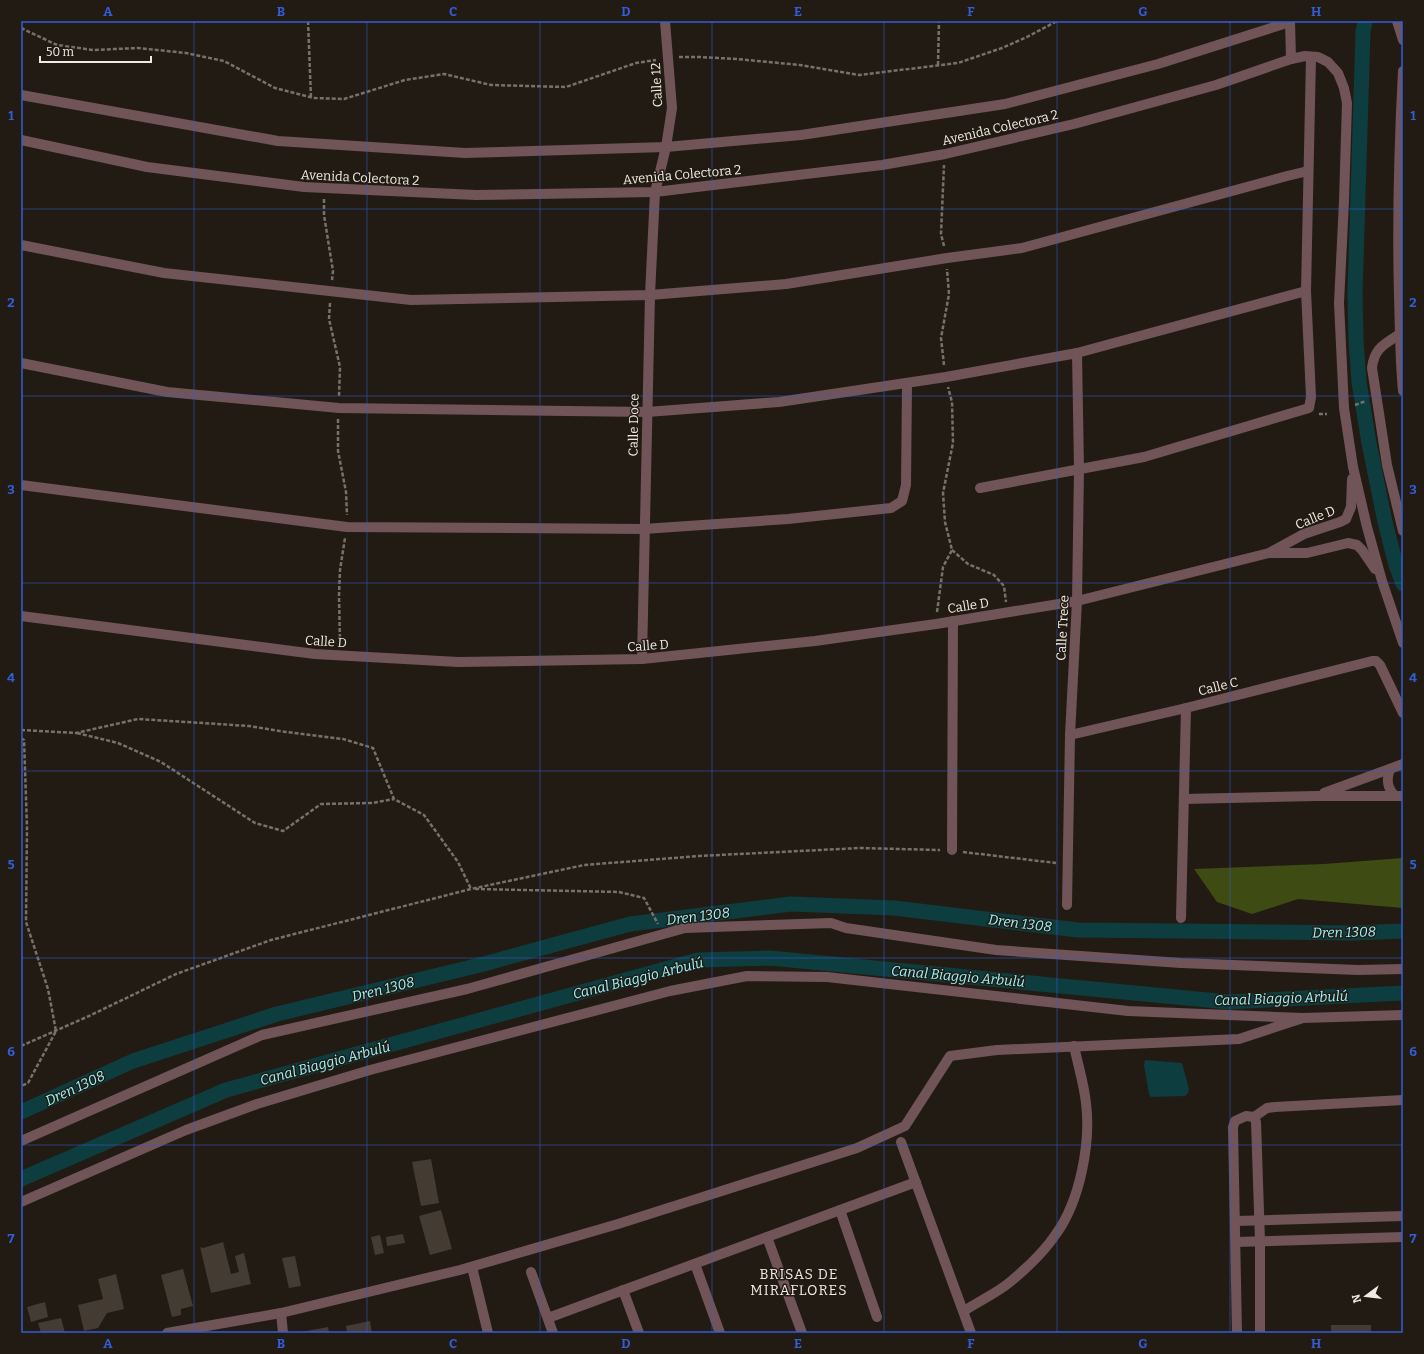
<svg xmlns="http://www.w3.org/2000/svg" width="1424" height="1354" font-family="Bitter,serif">
  <style>
    .forest { fill: #3e4b12 }
    .water { fill: #0e3d40 }
    .lines { fill: none; stroke-linecap: round; stroke-linejoin: round }
    .canal { stroke: #0e3d40; stroke-width: 15 }
    .building { fill: #443b33 }
    .path { stroke: #77716a; stroke-width: 2.5; stroke-dasharray: 4 2; stroke-linecap: butt }
    .minor { stroke: #705457; stroke-width: 10 }
    .grid { fill: none; stroke: #325ed9; stroke-width: 1; stroke-opacity: 0.55 }
    .labels { text-anchor: middle; stroke-width: 3; stroke-linejoin: round; paint-order: stroke }
    .street-label { font-size: 13px; fill: #f0eae5; stroke: #221b13 }
    .water-label { font-size: 14px; font-style: italic; fill: #99f6fe; stroke: #221b13 }
    .neighbourhood-label { font-size: 14px; letter-spacing: 1px; fill: #f0eae5; stroke: #221b13 }
    .neatline { fill: none; stroke: #325ed9; stroke-width: 1.5 }
    .grid-label { font-size: 13px; text-anchor: middle; font-weight: bold; fill: #325ed9 }
  </style>
  <rect width="100%" height="100%" fill="#221b13"/>
  <polygon class="forest" points="1403,858 1403,908 1298,899 1252,914 1217,902 1194,869 1324,864"/>
  <polygon class="water" points="1145,1060 1182,1063 1189,1089 1188,1093 1185,1096 1151,1097 1149,1094 1144,1065"/>
  <g class="lines">
    <g class="canal">
      <polyline points="1365,21 1363,32 1355,294 1356,340 1359,382 1369,443 1385,522 1396,565 1403,584"/>
      <polyline points="21,1112 133,1061 277,1014 480,965 630,924 791,904 894,908 1078,930 1354,933 1403,931"/>
      <polyline points="21,1179 226,1090 698,960 770,958 1228,1002 1403,993"/>
    </g>
  </g>
  <g class="building">
    <polygon points="431,1159 439,1203 421,1206 412,1162"/>
    <polygon points="441,1210 452,1249 430,1255 419,1216"/>
    <polygon points="403,1234 405,1243 387,1246 386,1237"/>
    <polygon points="380,1235 384,1253 375,1255 371,1237"/>
    <polygon points="223,1242 231,1274 239,1272 235,1256 244,1253 251,1284 211,1293 200,1247 203,1248"/>
    <polygon points="295,1256 301,1286 289,1288 282,1258"/>
    <polygon points="183,1269 193,1306 181,1309 181,1315 172,1317 161,1275"/>
    <polygon points="116,1274 124,1309 107,1313 98,1328 84,1331 78,1305 103,1299 98,1279"/>
    <polygon points="45,1302 48,1317 31,1322 27,1307"/>
    <polygon points="61,1318 65,1333 41,1333 38,1323"/>
    <polygon points="370,1321 372,1333 347,1333 346,1326"/>
    <rect x="1331" y="1325" width="40" height="8"/>
    <polygon points="328,1327 329,1333 302,1333 301,1332"/>
  </g>
  <g class="lines">
    <g class="path">
      <polyline points="308,21 311,98"/>
      <polyline points="21,28 57,45 93,50 138,48 186,53 224,61 275,88 314,98 344,99 405,80 444,74 491,85 566,87 636,63 656,60"/>
      <polyline points="679,57 699,57 737,59 800,65 859,75 958,63 1002,48 1027,37 1057,21"/>
      <polyline points="938,65 939,21"/>
      <polyline points="324,199 324,215 333,271 332,280"/>
      <polyline points="944,246 941,234 944,165"/>
      <polyline points="330,303 329,319 340,367 339,396"/>
      <polyline points="944,365 941,338 949,294 947,269"/>
      <polyline points="1355,405 1366,401"/>
      <polyline points="1319,414 1327,414"/>
      <polyline points="338,419 338,451 346,492 347,515"/>
      <polyline points="952,550 968,564 994,575 1004,586 1006,602"/>
      <polyline points="937,612 943,567 952,550 945,522 943,493 953,443 952,402 948,387"/>
      <polyline points="340,644 339,595 340,570 345,538"/>
      <polyline points="21,730 76,733 138,719 249,726 286,732 343,739 373,748 394,799 424,815 458,862 471,889"/>
      <polyline points="77,733 118,743 161,762 255,823 283,831 321,804 372,803 394,799"/>
      <polyline points="21,738 24,740 27,827 26,922 48,989 56,1031 28,1083 21,1086"/>
      <polyline points="963,852 1056,863"/>
      <polyline points="475,889 619,892 644,898 658,924"/>
      <polyline points="21,1046 89,1016 176,974 271,940 471,889 584,865 699,856 860,848 940,850"/>
    </g>
    <g class="minor">
      <polyline points="1290,21 1291,59"/>
      <polyline points="1397,21 1403,40"/>
      <path d="M 1403,71 C 1399,146 1397,221 1399,296 C 1400,328 1400,360 1403,391"/>
      <polyline points="21,95 278,141 465,153 666,147 801,135 1005,104 1158,64 1290,22"/>
      <polyline points="21,140 147,167 304,187 476,195 655,192 882,165 945,154 1074,124 1216,85 1291,59 1305,56 1318,57 1328,62 1338,73 1344,88 1347,103 1344,201 1339,303 1344,408 1353,467 1367,527 1382,581 1403,643"/>
      <polyline points="21,245 164,273 411,300 650,295 786,284 947,258 1022,248 1287,176 1308,171"/>
      <path d="M 1400,334 C 1385,344 1374,348 1372,368 L 1387,465 L 1403,531"/>
      <polyline points="21,363 167,392 339,408 647,412 779,402 946,377 1077,353 1306,291"/>
      <polyline points="21,485 347,527 644,529 788,519 891,508 902,501 906,485 907,384"/>
      <polyline points="980,488 1144,457 1309,408 1311,397 1306,291 1311,57"/>
      <polyline points="1271,553 1307,553 1348,543 1357,545 1362,550 1375,569"/>
      <polyline points="21,616 315,654 458,662 642,659 815,641 936,624 1077,601 1269,553 1304,534 1340,522 1346,519 1351,507 1352,479"/>
      <polyline points="642,659 650,295 655,192 666,147 672,108 665,21"/>
      <polyline points="1070,735 1186,708 1372,661 1376,661 1380,665 1403,713"/>
      <path d="M 1390,769 C 1386,780 1387,788 1395,796"/>
      <polyline points="1324,793 1403,764"/>
      <polyline points="1184,799 1316,796 1403,796"/>
      <polyline points="952,850 953,621"/>
      <polyline points="1067,905 1070,735 1077,601 1079,469 1077,353"/>
      <polyline points="1181,918 1186,708"/>
      <polyline points="1254,1117 1267,1108 1275,1107 1403,1100"/>
      <polyline points="21,1141 262,1035 467,989 685,928 831,923 846,928 996,950 1181,963 1358,970 1403,969"/>
      <polyline points="901,1142 971,1333"/>
      <polyline points="21,1202 186,1130 257,1104 370,1070 670,991 747,976 827,977 1128,1011 1303,1018"/>
      <polyline points="840,1210 877,1317"/>
      <polyline points="1236,1221 1403,1216"/>
      <polyline points="767,1237 802,1333"/>
      <polyline points="1236,1242 1403,1237"/>
      <polyline points="695,1264 720,1333"/>
      <polyline points="472,1267 488,1333"/>
      <polyline points="531,1272 553,1333"/>
      <polyline points="623,1290 639,1333"/>
      <path d="M 964,1311 C 979,1301 997,1293 1010,1282 C 1027,1268 1044,1252 1056,1234 C 1080,1201 1091,1143 1086,1103 C 1084,1084 1078,1065 1074,1046"/>
      <polyline points="281,1313 283,1333"/>
      <polyline points="548,1318 916,1182"/>
      <polyline points="167,1333 281,1313 460,1270 618,1224 857,1148 905,1126 950,1056 997,1050 1239,1039 1303,1018 1403,1015"/>
      <polyline points="1237,1333 1233,1127 1235,1121 1246,1116 1254,1117 1256,1122 1260,1241 1260,1333"/>
    </g>
  </g>
  <path class="grid" d="M 194,21 L 194,1333M 367,21 L 367,1333M 540,21 L 540,1333M 712,21 L 712,1333M 884,21 L 884,1333M 1057,21 L 1057,1333M 1230,21 L 1230,1333M 21,209 L 1403,209M 21,396 L 1403,396M 21,583 L 1403,583M 21,771 L 1403,771M 21,958 L 1403,958M 21,1145 L 1403,1145"/>
  <g class="labels">
    <g class="street-label">
      <text transform="translate(656 85) rotate(-93)" y="5">Calle 12</text>
      <text transform="translate(1000 127) rotate(-13)" y="5">Avenida Colectora 2</text>
      <text transform="translate(682 174) rotate(-5)" y="5">Avenida Colectora 2</text>
      <text transform="translate(360 177) rotate(3)" y="5">Avenida Colectora 2</text>
      <text transform="translate(633 425) rotate(-89)" y="5">Calle Doce</text>
      <text transform="translate(1315 517) rotate(-22)" y="5">Calle D</text>
      <text transform="translate(968 605) rotate(-9)" y="5">Calle D</text>
      <text transform="translate(1062 628) rotate(-87)" y="5">Calle Trece</text>
      <text transform="translate(326 641) rotate(4)" y="5">Calle D</text>
      <text transform="translate(648 645) rotate(-4)" y="5">Calle D</text>
      <text transform="translate(1218 686) rotate(-14)" y="5">Calle C</text>
    </g>
    <g class="water-label">
      <text transform="translate(698 916) rotate(-7)" y="5">Dren 1308</text>
      <text transform="translate(1020 923) rotate(7)" y="5">Dren 1308</text>
      <text transform="translate(1344 932) rotate(-1)" y="5">Dren 1308</text>
      <text transform="translate(958 976) rotate(5)" y="5">Canal Biaggio Arbulú</text>
      <text transform="translate(638 978) rotate(-14)" y="5">Canal Biaggio Arbulú</text>
      <text transform="translate(383 989) rotate(-14)" y="5">Dren 1308</text>
      <text transform="translate(1281 998) rotate(-2)" y="5">Canal Biaggio Arbulú</text>
      <text transform="translate(325 1063) rotate(-15)" y="5">Canal Biaggio Arbulú</text>
      <text transform="translate(75 1088) rotate(-25)" y="5">Dren 1308</text>
    </g>
    <g class="neighbourhood-label">
      <text x="799" y="1279">BRISAS DE<tspan x="799" dy="16">MIRAFLORES</tspan></text>
    </g>
  </g>
  <rect width="1424" height="1354" fill="none" stroke="#221b13" stroke-width="44"/>
  <g transform="translate(1366 1296) rotate(255)" stroke="#221b13" stroke-width="3" paint-order="stroke">
  <path d="M0-3L7 15L0 10L-7 15Z" fill="#f0eae5"/>
  <text y="-6" font-size="11" font-weight="bold" text-anchor="middle" fill="#f0eae5">N</text>
  </g>
  <path d="M40 56v6h111v-6" fill="none" stroke="#f0eae5" stroke-width="2"/>
  <text x="46" y="56" font-size="12" fill="#f0eae5" stroke="#221b13" stroke-width="3" paint-order="stroke">50 m</text>
  <rect x="22" y="22" width="1380" height="1310" class="neatline"/>
  <g class="grid-label">
    <text x="108" y="16">A</text>
    <text x="281" y="16">B</text>
    <text x="453" y="16">C</text>
    <text x="626" y="16">D</text>
    <text x="798" y="16">E</text>
    <text x="971" y="16">F</text>
    <text x="1143" y="16">G</text>
    <text x="1316" y="16">H</text>
    <text x="11" y="120">1</text>
    <text x="1413" y="120">1</text>
    <text x="11" y="307">2</text>
    <text x="1413" y="307">2</text>
    <text x="11" y="494">3</text>
    <text x="1413" y="494">3</text>
    <text x="11" y="682">4</text>
    <text x="1413" y="682">4</text>
    <text x="11" y="869">5</text>
    <text x="1413" y="869">5</text>
    <text x="11" y="1056">6</text>
    <text x="1413" y="1056">6</text>
    <text x="11" y="1243">7</text>
    <text x="1413" y="1243">7</text>
    <text x="108" y="1348">A</text>
    <text x="281" y="1348">B</text>
    <text x="453" y="1348">C</text>
    <text x="626" y="1348">D</text>
    <text x="798" y="1348">E</text>
    <text x="971" y="1348">F</text>
    <text x="1143" y="1348">G</text>
    <text x="1316" y="1348">H</text>
  </g>
</svg>
